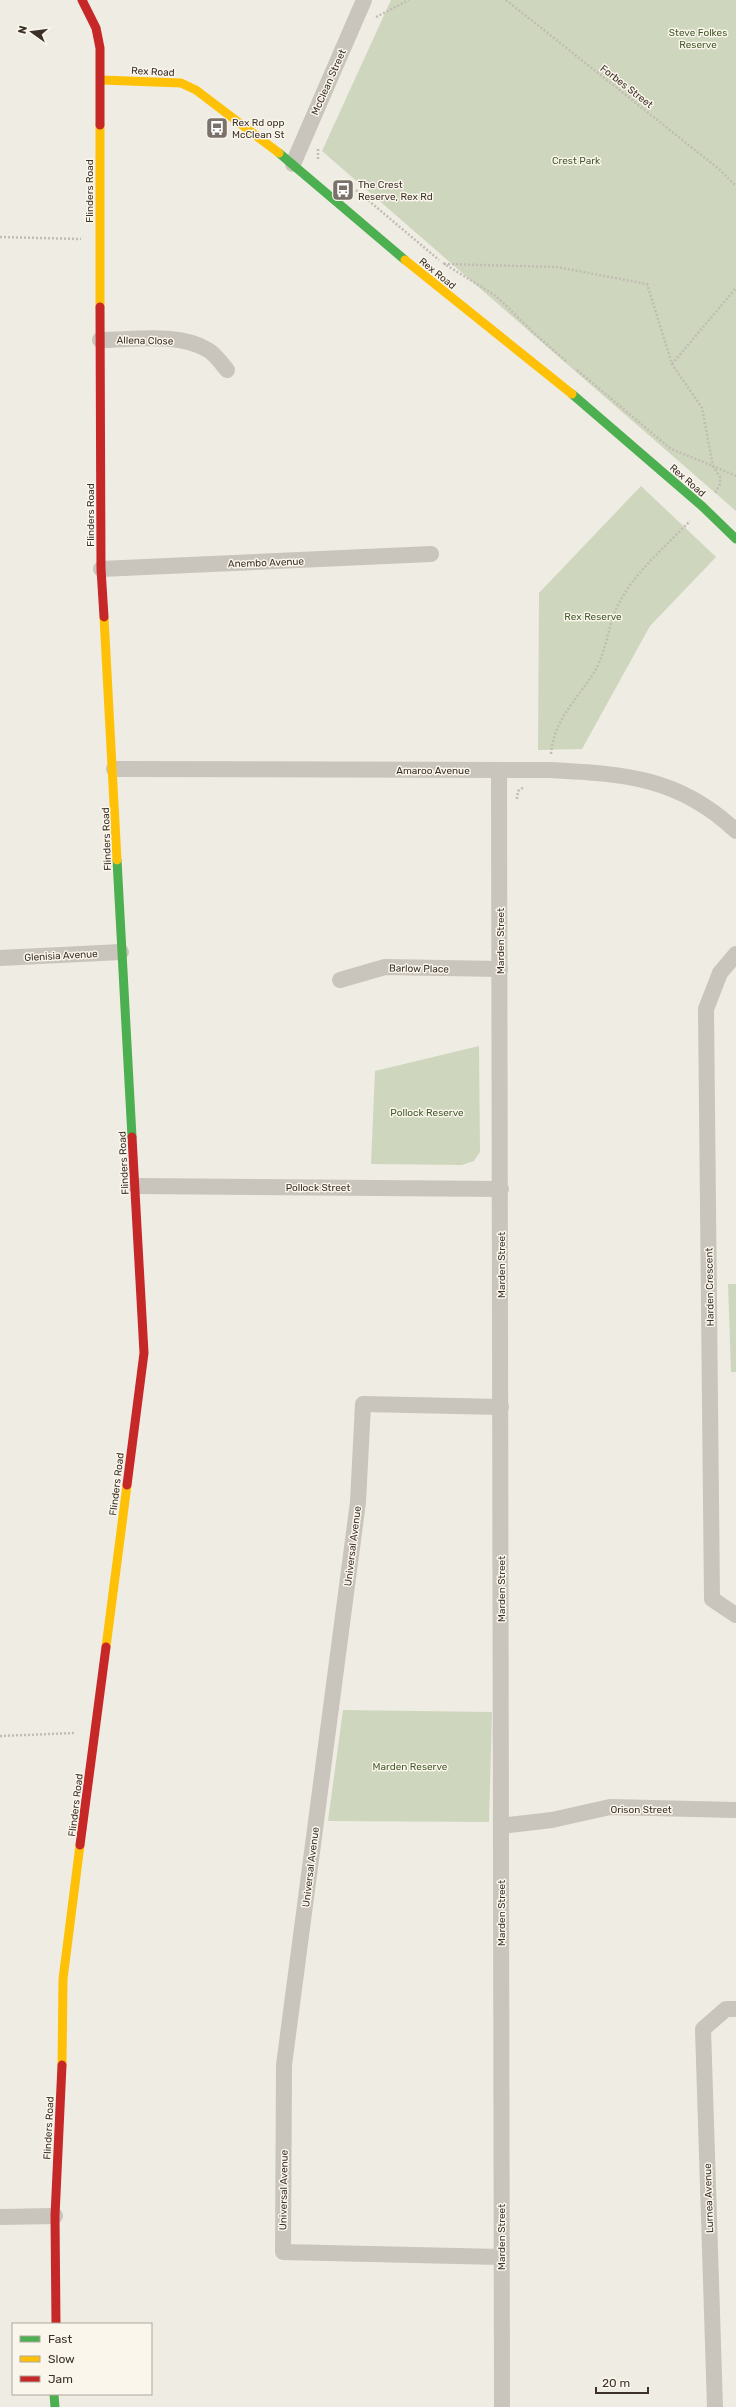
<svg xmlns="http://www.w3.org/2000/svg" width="736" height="2407" font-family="Rubik,sans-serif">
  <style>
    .green { fill: #ced7bd }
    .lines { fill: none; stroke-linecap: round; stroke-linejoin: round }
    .path { stroke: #c2bcb4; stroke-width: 2.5; stroke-dasharray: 2 2; stroke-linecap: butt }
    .street { stroke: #c9c4bc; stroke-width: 16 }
    .fast { stroke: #4caf50; stroke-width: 9 }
    .slow { stroke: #ffc107; stroke-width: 9 }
    .jam { stroke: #c62828; stroke-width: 9 }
    .labels { text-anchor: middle; stroke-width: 3; stroke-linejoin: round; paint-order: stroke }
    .park-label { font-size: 10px; fill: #435b2b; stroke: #fbf6ec }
    .street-label { font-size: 10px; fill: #3b3129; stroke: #fbf6ec }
    .poi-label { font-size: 10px; fill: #3b3129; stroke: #fbf6ec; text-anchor: start }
  </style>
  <rect width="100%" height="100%" fill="#efece4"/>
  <g class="green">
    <polygon points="391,0 736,0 736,511 322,151"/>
    <polygon points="641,486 716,557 650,626 582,749 538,750 539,593"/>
    <polygon points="479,1046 480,1152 474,1161 462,1165 371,1164 375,1071"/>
    <polygon points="728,1284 736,1284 736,1372 731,1372"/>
    <polygon points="343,1710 492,1712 489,1822 328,1821"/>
  </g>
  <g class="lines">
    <g class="path">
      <polyline points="506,0 719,169 736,186"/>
      <polyline points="376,17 409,0"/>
      <polyline points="318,149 318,160"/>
      <polyline points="356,190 439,260"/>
      <polyline points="0,237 81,239"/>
      <polyline points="443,263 496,296 535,334 567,362"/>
      <polyline points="444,264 557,267 647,284 672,364 702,408 713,466 736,476"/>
      <polyline points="672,364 736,288"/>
      <polyline points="577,370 671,449 713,466 720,477 720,484 715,493"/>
      <path d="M 551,754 C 554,718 579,698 596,669 C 607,649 608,624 619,603 C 635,572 666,546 690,521"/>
      <polyline points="517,799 518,791 524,787"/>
      <polyline points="0,1736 75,1733"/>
    </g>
    <g class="street">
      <polyline points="293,164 364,0"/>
      <path d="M 100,340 C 133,340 178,332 208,350 C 215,354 222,364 227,370"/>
      <polyline points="101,569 431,554"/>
      <path d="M 114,769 L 550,770 C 625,774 679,777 736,831"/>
      <polyline points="499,770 502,2407"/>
      <polyline points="736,954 720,973 706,1009 712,1599 736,1615"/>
      <polyline points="0,958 121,952"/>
      <polyline points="340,980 385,967 500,969"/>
      <polyline points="136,1186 501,1189"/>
      <polyline points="501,1826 552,1820 610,1807 736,1810"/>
      <polyline points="0,2217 55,2216"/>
      <polyline points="501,2257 283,2252 284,2065 358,1502 363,1404 501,1407"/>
      <polyline points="715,2407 703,2029 726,2009 736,2009"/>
    </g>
    <g class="fast">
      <polyline points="279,153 405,260"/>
      <polyline points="572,394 703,507 736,539"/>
      <polyline points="117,860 132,1137"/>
      <polyline points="54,2394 55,2407"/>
    </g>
    <g class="slow">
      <polyline points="101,80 181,83 196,90 279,153"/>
      <polyline points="100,125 100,307"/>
      <polyline points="405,260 572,394"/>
      <polyline points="104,617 117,860"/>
      <polyline points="106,1647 127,1485"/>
      <polyline points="62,2065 63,1979 80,1845"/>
    </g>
    <g class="jam">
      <polyline points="82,0 96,28 100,48 100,125"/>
      <polyline points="100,307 101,569 104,617"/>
      <polyline points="127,1485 144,1353 132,1137"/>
      <polyline points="80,1845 106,1647"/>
      <polyline points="56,2324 55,2216 62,2065"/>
    </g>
  </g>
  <defs>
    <g id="bus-square" transform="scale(1.15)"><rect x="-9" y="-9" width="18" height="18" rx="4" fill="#7a726a" stroke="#fbf6ec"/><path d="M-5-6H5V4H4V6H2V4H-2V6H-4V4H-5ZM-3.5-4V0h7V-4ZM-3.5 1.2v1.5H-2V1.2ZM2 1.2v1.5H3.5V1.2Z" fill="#fff"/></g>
  </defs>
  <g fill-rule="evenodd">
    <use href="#bus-square" x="217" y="128"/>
    <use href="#bus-square" x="343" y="190"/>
  </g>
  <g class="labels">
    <g class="park-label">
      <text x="698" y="36">Steve Folkes<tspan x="698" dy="12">Reserve</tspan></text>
      <text x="576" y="164">Crest Park</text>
      <text x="593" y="620">Rex Reserve</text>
      <text x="427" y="1116">Pollock Reserve</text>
      <text x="410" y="1770">Marden Reserve</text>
    </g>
    <g class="street-label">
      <text transform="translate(153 71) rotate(3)" y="4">Rex Road</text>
      <text transform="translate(328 82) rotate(-66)" y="4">McClean Street</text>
      <text transform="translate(627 86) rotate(38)" y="4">Forbes Street</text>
      <text transform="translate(89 191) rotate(-90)" y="4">Flinders Road</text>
      <text transform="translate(438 273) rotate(39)" y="4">Rex Road</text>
      <text transform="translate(145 340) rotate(1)" y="4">Allena Close</text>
      <text transform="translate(688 480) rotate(41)" y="4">Rex Road</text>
      <text transform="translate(90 515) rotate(-90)" y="4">Flinders Road</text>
      <text transform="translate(266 562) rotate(-2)" y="4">Anembo Avenue</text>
      <text x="433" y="774">Amaroo Avenue</text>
      <text transform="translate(106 839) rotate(-92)" y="4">Flinders Road</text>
      <text transform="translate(500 941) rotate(-90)" y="4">Marden Street</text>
      <text transform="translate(61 955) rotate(-3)" y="4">Glenisia Avenue</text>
      <text transform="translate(419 968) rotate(1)" y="4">Barlow Place</text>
      <text transform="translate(123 1163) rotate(-93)" y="4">Flinders Road</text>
      <text x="318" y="1191">Pollock Street</text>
      <text transform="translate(501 1265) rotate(-90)" y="4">Marden Street</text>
      <text transform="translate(709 1287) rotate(-91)" y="4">Harden Crescent</text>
      <text transform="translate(116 1484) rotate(-83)" y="4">Flinders Road</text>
      <text transform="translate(352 1546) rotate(-83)" y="4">Universal Avenue</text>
      <text transform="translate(501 1589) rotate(-90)" y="4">Marden Street</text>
      <text transform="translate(75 1805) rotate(-83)" y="4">Flinders Road</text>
      <text x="641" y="1813">Orison Street</text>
      <text transform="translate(310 1867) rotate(-83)" y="4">Universal Avenue</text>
      <text transform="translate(501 1913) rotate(-90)" y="4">Marden Street</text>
      <text transform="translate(48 2128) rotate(-87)" y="4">Flinders Road</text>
      <text transform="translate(283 2190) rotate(-89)" y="4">Universal Avenue</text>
      <text transform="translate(708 2198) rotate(-92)" y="4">Lurnea Avenue</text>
      <text transform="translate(501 2237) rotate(-90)" y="4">Marden Street</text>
    </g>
    <g class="poi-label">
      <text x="232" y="126">Rex Rd opp<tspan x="232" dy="12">McClean St</tspan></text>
      <text x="358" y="188">The Crest<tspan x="358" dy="12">Reserve, Rex Rd</tspan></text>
    </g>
  </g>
  <rect x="12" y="2323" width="140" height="72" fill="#fbf6ec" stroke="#aea79e"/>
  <rect x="20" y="2336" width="20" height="6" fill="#4caf50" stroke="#aea79e"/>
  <text x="48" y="2343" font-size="12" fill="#3b3129">Fast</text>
  <rect x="20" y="2356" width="20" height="6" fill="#ffc107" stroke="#aea79e"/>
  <text x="48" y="2363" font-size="12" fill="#3b3129">Slow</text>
  <rect x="20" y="2376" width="20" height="6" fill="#c62828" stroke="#aea79e"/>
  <text x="48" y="2383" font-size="12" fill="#3b3129">Jam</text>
  <g transform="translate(32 32) rotate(284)" stroke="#fbf6ec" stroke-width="3" paint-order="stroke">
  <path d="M0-3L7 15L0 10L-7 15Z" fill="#3b3129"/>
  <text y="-6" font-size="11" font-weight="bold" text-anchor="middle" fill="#3b3129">N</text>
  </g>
  <path d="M596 2387v6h52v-6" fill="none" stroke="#3b3129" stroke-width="2"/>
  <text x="602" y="2387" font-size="12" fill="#3b3129" stroke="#fbf6ec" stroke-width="3" paint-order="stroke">20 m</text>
</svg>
